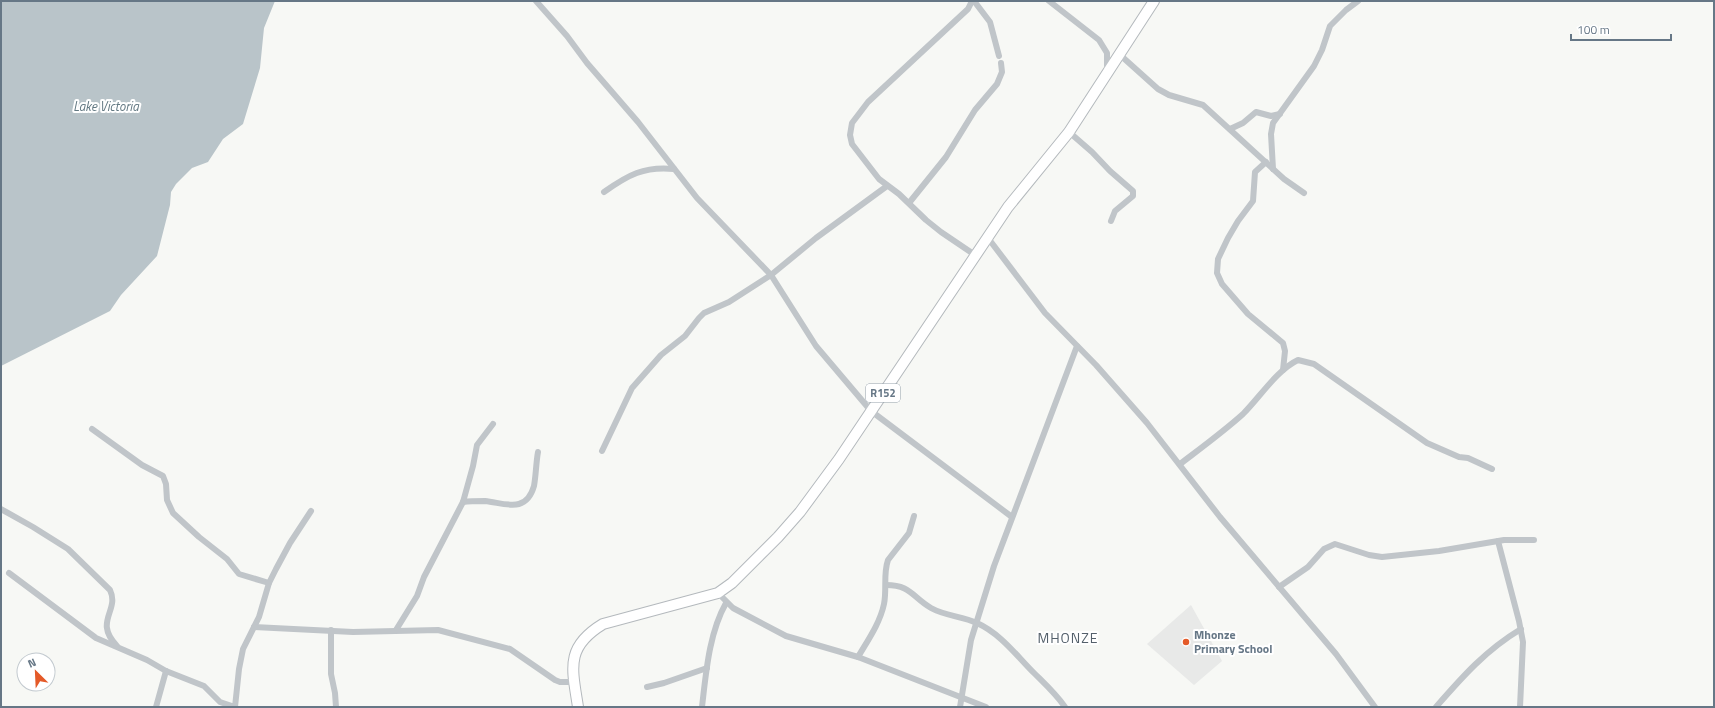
<svg xmlns="http://www.w3.org/2000/svg" width="1715" height="708" font-family="'Titillium Web',sans-serif">
  <style>
    .built { fill: #e8e9e8 }
    .water { fill: #b9c4c9 }
    .lines { fill: none; stroke-linecap: round; stroke-linejoin: round }
    .primary-casing { stroke: #b4b9bd; stroke-width: 12 }
    .minor { stroke: #c0c5c9; stroke-width: 6 }
    .primary { stroke: #fff; stroke-width: 10 }
    .poi-dot { fill: #e45a28; stroke: #fff; stroke-width: 1.5 }
    .labels { text-anchor: middle; stroke-width: 4; stroke-linejoin: round; paint-order: stroke }
    .shield { fill: #fff; stroke: #94a0aa; stroke-width: 1 }
    .shield-label { font-size: 11px; font-weight: bold; fill: #667786 }
    .poi-label { font-size: 12px; font-weight: bold; fill: #667786; stroke: #fff; text-anchor: start }
    .water-label { font-size: 13px; font-style: italic; fill: #627882; stroke: #fff }
    .quarter-label { font-size: 14px; letter-spacing: 1px; fill: #54606b; stroke: #fff }
  </style>
  <rect width="100%" height="100%" fill="#f7f8f5"/>
  <polygon class="built" points="1191,605 1222,661 1194,685 1147,644"/>
  <polygon class="water" points="1,1 275,1 264,28 260,68 243,124 223,139 208,162 192,168 176,184 171,192 170,205 157,256 121,295 110,311 1,366"/>
  <g class="lines">
    <g class="primary-casing">
      <path id="primary" d="M 578,707 C 572,668 565,647 603,624 L 718,593 L 732,583 L 778,537 L 800,512 L 839,459 L 1008,207 L 1069,132 L 1154,1"/>
    </g>
    <g class="minor">
      <polyline points="536,1 567,36 587,63 638,122 697,198 771,275 816,346 871,411 1012,517"/>
      <polyline points="972,1 968,9 868,102 852,123 850,135 852,144 879,179 899,194 926,220 941,232 975,255"/>
      <polyline points="974,1 990,22 999,56"/>
      <polyline points="1049,1 1099,40 1107,53 1107,72"/>
      <polyline points="1119,54 1158,89 1169,95 1203,105 1284,179 1304,193"/>
      <polyline points="1230,129 1243,123 1256,112 1271,116 1280,114"/>
      <polyline points="1069,132 1092,152 1110,171 1133,191 1133,196 1115,211 1111,221"/>
      <polyline points="1266,162 1255,172 1253,201 1238,221 1228,238 1218,259 1217,273 1222,284 1248,314 1283,343 1285,351 1283,370"/>
      <polyline points="1273,169 1271,134 1273,123 1314,66 1322,50 1330,26 1346,10 1358,1"/>
      <path d="M 604,192 C 628,175 644,166 674,169"/>
      <polyline points="909,203 946,157 975,110 997,84 1002,72 1001,63"/>
      <polyline points="988,238 1045,313 1096,365 1147,423 1220,517 1336,654 1375,707"/>
      <polyline points="92,429 142,465 163,476 166,484 167,500 173,513 199,537 227,559 239,574 269,583"/>
      <polyline points="602,451 632,388 661,355 685,336 699,318 704,313 729,302 771,275 816,238 887,186"/>
      <path d="M 1180,464 C 1201,448 1223,432 1243,414 C 1260,397 1277,370 1298,360 L 1314,364 L 1427,443 L 1459,457 L 1468,458 L 1492,469"/>
      <path d="M 463,502 C 470,501 477,501 485,501 C 505,503 526,514 534,486 C 536,475 536,463 538,452"/>
      <path d="M 1,509 L 33,527 L 68,549 L 110,590 C 120,611 93,621 117,646"/>
      <polyline points="1498,541 1519,621 1523,642 1520,707"/>
      <polyline points="9,573 96,638 147,660 166,671 204,686 220,702 235,707 239,669 243,649 259,617 269,583 276,569 290,543 311,511"/>
      <path d="M 886,585 C 911,585 912,597 931,608 C 945,616 962,616 977,623 C 1001,634 1016,655 1034,673 C 1045,684 1056,694 1065,707"/>
      <polyline points="1279,587 1308,567 1324,549 1335,544 1369,555 1382,557 1439,551 1504,540 1534,540"/>
      <polyline points="718,593 733,608 786,636 858,657 986,707"/>
      <polyline points="254,627 353,632 438,630 510,649 555,680 560,682 574,682"/>
      <polyline points="331,630 331,674 335,693 336,707"/>
      <polyline points="396,630 417,596 424,577 463,502 473,466 477,445 493,424"/>
      <path d="M 858,657 C 868,640 880,623 884,604 C 887,589 883,574 888,560 L 909,533 L 914,516"/>
      <polyline points="647,687 664,683 707,668"/>
      <polyline points="156,707 166,671"/>
      <path d="M 702,707 C 706,673 709,633 726,603"/>
      <polyline points="960,707 971,640 994,566 1077,346"/>
      <path d="M 1436,707 C 1463,676 1486,650 1521,629"/>
    </g>
    <use href="#primary" class="primary"/>
  </g>
  <circle class="poi-dot" cx="1186" cy="642" r="4"/>
  <g class="labels">
    <rect class="shield" x="866" y="384" width="34" height="18" rx="3"/>
    <g class="shield-label">
      <text x="883" y="397">R152</text>
    </g>
    <g class="poi-label">
      <text x="1194" y="639">Mhonze<tspan x="1194" dy="14">Primary School</tspan></text>
    </g>
    <g class="water-label">
      <text x="106" y="111">Lake Victoria</text>
    </g>
    <g class="quarter-label">
      <text x="1068" y="643">MHONZE</text>
    </g>
  </g>
  <rect width="1715" height="708" fill="none" stroke="#667786" stroke-width="4"/>
  <g transform="translate(36 672) rotate(336)"><circle r="19" fill="#ffffff" stroke="#c2c9cf"/>
  <path d="M0-3L7 15L0 10L-7 15Z" fill="#e45a28"/>
  <text y="-6" font-size="11" font-weight="bold" text-anchor="middle" fill="#667786">N</text>
  </g>
  <path d="M1571 34v6h100v-6" fill="none" stroke="#667786" stroke-width="2"/>
  <text x="1577" y="34" font-size="12" fill="#667786" stroke="#ffffff" stroke-width="3" paint-order="stroke">100 m</text>
</svg>
